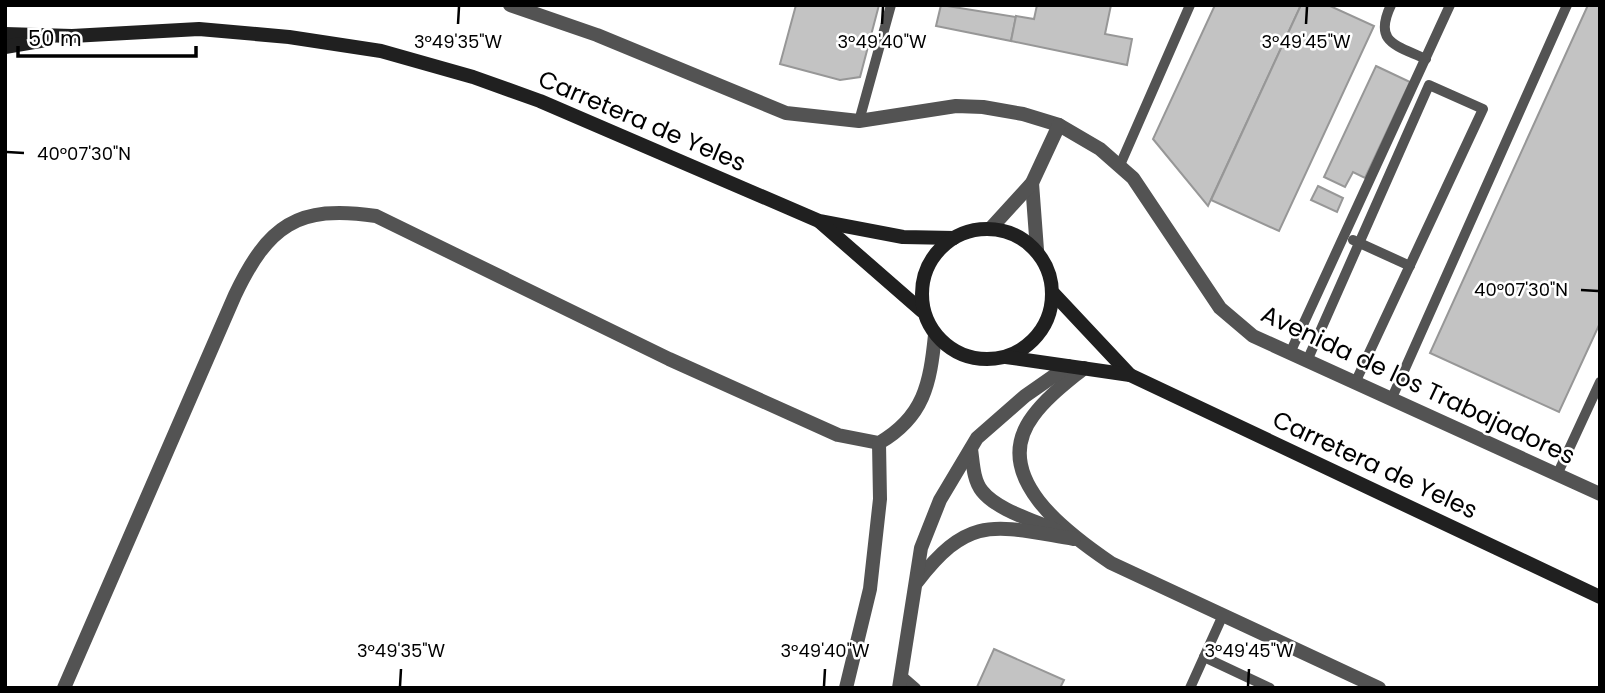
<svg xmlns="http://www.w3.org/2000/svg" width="1605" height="693" font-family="Poppins,sans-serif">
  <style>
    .building { fill: #c3c3c3; stroke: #979797; stroke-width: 2 }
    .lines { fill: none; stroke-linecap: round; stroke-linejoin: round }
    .service { stroke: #535353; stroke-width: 10 }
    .minor { stroke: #535353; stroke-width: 14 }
    .secondary { stroke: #202020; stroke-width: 14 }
    .ticks { fill: none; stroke: #000; stroke-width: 2.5 }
    .labels { text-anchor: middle; stroke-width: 5; stroke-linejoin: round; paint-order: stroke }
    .street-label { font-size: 24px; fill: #000; stroke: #fff }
    .ticks-label { font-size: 18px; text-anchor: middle; fill: #000; stroke: #fff; stroke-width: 5; stroke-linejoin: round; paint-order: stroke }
  </style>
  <rect width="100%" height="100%" fill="#fff"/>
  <g class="building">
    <polygon points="796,5 879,5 860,77 840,80 780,64"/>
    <polygon points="941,5 1016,17 1011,41 936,26"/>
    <polygon points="1037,5 1111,5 1105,34 1132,39 1127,65 1011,41 1016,16 1034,19"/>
    <polygon points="1215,5 1301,5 1208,206 1153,139"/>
    <polygon points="1301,5 1328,5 1374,26 1279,231 1211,200"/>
    <polygon points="1588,5 1600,5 1600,323 1559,412 1430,353"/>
    <polygon points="1376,66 1410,82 1365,178 1353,172 1345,187 1324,177"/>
    <polygon points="1318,186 1343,198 1337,212 1311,200"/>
    <polygon points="994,649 1064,680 1060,688 977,687"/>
  </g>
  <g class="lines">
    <g class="service">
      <path d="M 1391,5 C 1373,43 1396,45 1426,59"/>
      <polyline points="859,121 891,5"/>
      <polyline points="1120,165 1190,5"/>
      <polyline points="1353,240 1410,266"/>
      <polyline points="1290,353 1450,5"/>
      <polyline points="1307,361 1429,85 1483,109 1355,383"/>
      <polyline points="1391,400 1567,5"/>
      <polyline points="1557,475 1600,382"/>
      <polyline points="1204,657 1270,688"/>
      <polyline points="901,675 916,688"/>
      <polyline points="1190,688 1223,615"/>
    </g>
    <g class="minor">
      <polyline points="510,5 597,35 786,113 859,121 956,106 983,107 1023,114 1059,125 1100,149 1133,178 1220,308 1253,336 1600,494"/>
      <polyline points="1032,183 1037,250"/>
      <polyline points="991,228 1032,183 1059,125"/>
      <path d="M 1084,368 C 1066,383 1047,397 1033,416 C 988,476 1067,533 1111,563 L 1379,688"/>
      <path d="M 971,449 C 973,462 973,480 982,491 C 997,510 1033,520 1055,530"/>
      <path d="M 917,582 C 970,513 995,526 1074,539"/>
      <path d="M 64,688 L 235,295 C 268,226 297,204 376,216 L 669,359 L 838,435 L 879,443 C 924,417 930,384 935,335"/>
      <polyline points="846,688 870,589 880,499 879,443"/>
      <polyline points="899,688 921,548 940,500 977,438 1025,396 1068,366"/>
    </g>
    <g class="secondary">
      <polyline points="5,34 72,36 199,29 289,37 381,51 473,77 540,101 819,221 903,237 954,238"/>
      <polyline points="5,47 46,40"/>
      <polyline points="820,222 922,311"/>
      <circle cx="987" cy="294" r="65"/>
      <polyline points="1054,294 1130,375"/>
      <polyline points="1006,357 1130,375 1600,597"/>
    </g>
  </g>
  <path class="ticks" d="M 458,24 L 459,7M 882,24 L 883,7M 1306,24 L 1307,7M 7,152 L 24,153M 1581,290 L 1598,291M 400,686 L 401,669M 824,686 L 825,669M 1248,686 L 1249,669"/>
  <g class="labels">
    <g class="street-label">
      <text transform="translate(642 121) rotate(23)" y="8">Carretera de Yeles</text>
      <text transform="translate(1418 385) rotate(25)" y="8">Avenida de los Trabajadores</text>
      <text transform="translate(1375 465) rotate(25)" y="8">Carretera de Yeles</text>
    </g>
  </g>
  <g class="ticks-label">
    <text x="458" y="48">3°49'35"W</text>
    <text x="882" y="48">3°49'40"W</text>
    <text x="1306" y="48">3°49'45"W</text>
    <text x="84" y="160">40°07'30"N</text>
    <text x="1521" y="296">40°07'30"N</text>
    <text x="401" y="657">3°49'35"W</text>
    <text x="825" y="657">3°49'40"W</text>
    <text x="1249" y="657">3°49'45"W</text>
  </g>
  <rect width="1605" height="693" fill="none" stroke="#000000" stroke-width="14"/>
  <path d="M18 46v10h178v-10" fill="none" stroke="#000000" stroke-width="3.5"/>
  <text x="28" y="46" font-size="21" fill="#000000" stroke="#ffffff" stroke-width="5" paint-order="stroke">50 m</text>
</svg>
